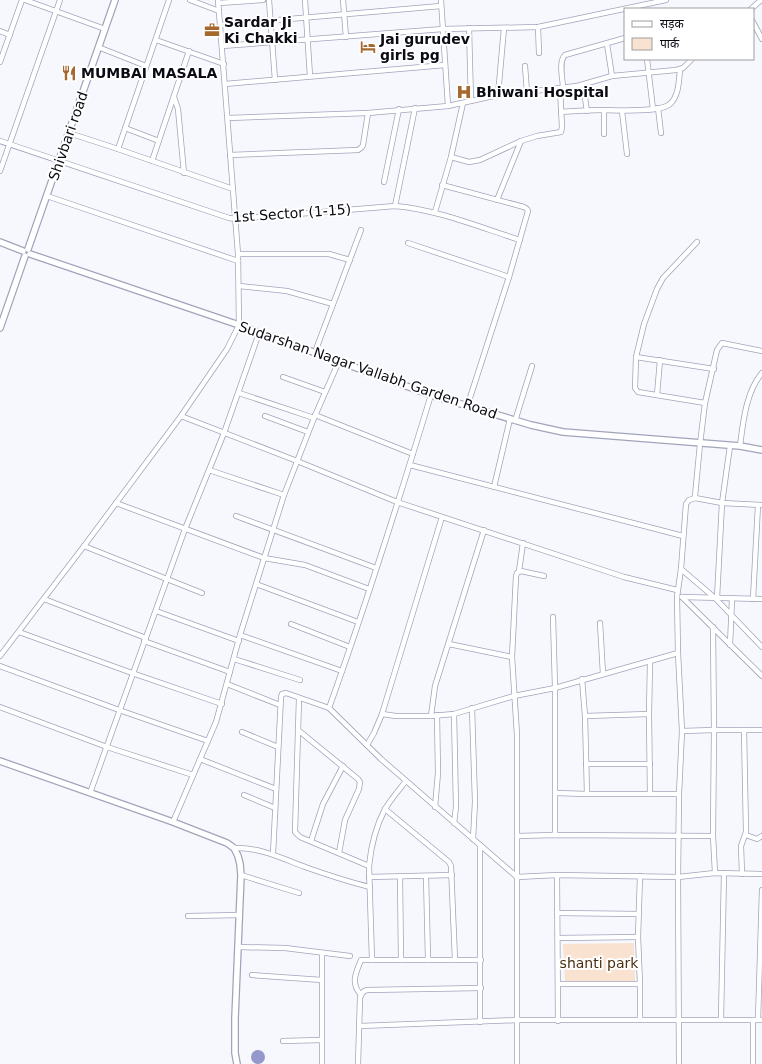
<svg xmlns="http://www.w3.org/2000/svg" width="762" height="1064" font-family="'DejaVu Sans','Noto Sans Devanagari',sans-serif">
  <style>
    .green { fill: #f9e2cf }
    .water { fill: #9498ca }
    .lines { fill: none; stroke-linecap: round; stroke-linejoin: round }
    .minor-casing { stroke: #a1a3bb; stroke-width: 6 }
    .tertiary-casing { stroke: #a1a3bb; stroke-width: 8 }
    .minor { stroke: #fff; stroke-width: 4.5 }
    .tertiary { stroke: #fff; stroke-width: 5.5 }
    .labels { text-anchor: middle; stroke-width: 4; stroke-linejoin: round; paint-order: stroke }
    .poi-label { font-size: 14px; font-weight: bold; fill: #0a0b13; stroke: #fff; text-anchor: start }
    .street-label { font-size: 14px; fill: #0a0b13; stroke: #fff }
    .park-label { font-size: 14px; fill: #4d2e10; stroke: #fff }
  </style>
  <rect width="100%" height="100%" fill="#f7f8fd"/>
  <polygon class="green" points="634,943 635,982 565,982 563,944"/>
  <circle class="water" cx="258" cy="1057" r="7"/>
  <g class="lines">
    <g class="minor-casing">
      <g id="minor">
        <polyline points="25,0 105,29"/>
        <polyline points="190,0 219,11"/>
        <polyline points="269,0 275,80"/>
        <polyline points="305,0 310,76"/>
        <polyline points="343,0 346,37"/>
        <polyline points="441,0 448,106"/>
        <polyline points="219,3 263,0"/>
        <polyline points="751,9 761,0"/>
        <polyline points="753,22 762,39"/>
        <polyline points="220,25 441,6"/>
        <polyline points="538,27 539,53"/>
        <polyline points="469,28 471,101"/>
        <polyline points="0,31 10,35"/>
        <polyline points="156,40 224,64"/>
        <polyline points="607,44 612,76"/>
        <polyline points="222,46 443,29 538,27 666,0"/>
        <polyline points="98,47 146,66"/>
        <polyline points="647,59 653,109"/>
        <polyline points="0,62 22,0"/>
        <polyline points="525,66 527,92"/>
        <polyline points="225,84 445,65"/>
        <polyline points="583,85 587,111"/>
        <path d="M 563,88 C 563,79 558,62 565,55 L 625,38"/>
        <polyline points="498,95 504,28"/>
        <polyline points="174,97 178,109 184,173"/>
        <polyline points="658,108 661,133"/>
        <polyline points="622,111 627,154"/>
        <path d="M 561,112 C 575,111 588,110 601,110 C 615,110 660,113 670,104 C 679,96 679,80 680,69"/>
        <polyline points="228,118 368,113 448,106 498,95 577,86 612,76 676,70 683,68 692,59"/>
        <polyline points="125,128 159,141"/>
        <polyline points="69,133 118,149 233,189"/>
        <polyline points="604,134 604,110"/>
        <path d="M 0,141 L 229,218 L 236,219 L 395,206 C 439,210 479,227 520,240"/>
        <polyline points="118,149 169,0"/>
        <polyline points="230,155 358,150 362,147 363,145 368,113"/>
        <polyline points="451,157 469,162 480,160 521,141 537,136 561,132 562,127 560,89"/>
        <polyline points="152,161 189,51"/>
        <polyline points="0,171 60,0"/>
        <polyline points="384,182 399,109"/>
        <polyline points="442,185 524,207 527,209 528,211 509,277 467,407"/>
        <polyline points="47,196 238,261"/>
        <polyline points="497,200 521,141"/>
        <polyline points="395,206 415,108"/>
        <polyline points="435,212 451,157 463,103"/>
        <polyline points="697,242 663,278 657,289 644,324 636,357 635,388 638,392 705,403"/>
        <polyline points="408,243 509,277"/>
        <polyline points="238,254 329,254 350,260"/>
        <polyline points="239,286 287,291 333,304"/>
        <polyline points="315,352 361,230"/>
        <polyline points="636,357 714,369"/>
        <polyline points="283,377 325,392"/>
        <polyline points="239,393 314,418"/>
        <polyline points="657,395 660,360"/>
        <polyline points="315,415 413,454"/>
        <polyline points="181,416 297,461 397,502 624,577 677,590"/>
        <polyline points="265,416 308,432"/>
        <polyline points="515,421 532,366"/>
        <path d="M 740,446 C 743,422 746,392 762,373"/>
        <polyline points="410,465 683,536"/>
        <polyline points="209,470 284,495"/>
        <polyline points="494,487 510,419"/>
        <polyline points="695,498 722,503 762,505"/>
        <polyline points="116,503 264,558 305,565 369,589"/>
        <polyline points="236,516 376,568"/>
        <polyline points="84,546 202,593"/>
        <polyline points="681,569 715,598 762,647"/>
        <polyline points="519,571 523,543"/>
        <polyline points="256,584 358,622"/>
        <polyline points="682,597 762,676"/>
        <polyline points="682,597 762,599"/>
        <polyline points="717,598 722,503 730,446"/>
        <polyline points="44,599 146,638"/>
        <polyline points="753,599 758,505"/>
        <polyline points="156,611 239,641"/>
        <polyline points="553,617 555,688 555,835"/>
        <polyline points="600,623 603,674"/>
        <polyline points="291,624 350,647"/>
        <polyline points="19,632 132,673 222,704"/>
        <polyline points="240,635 342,671"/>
        <polyline points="144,641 230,672"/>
        <polyline points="449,644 512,657"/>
        <polyline points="730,645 732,599"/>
        <polyline points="678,653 682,731 679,794 678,877 679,1064"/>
        <polyline points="0,656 84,546 181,416 227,349 239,325 238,254 218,0"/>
        <polyline points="234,659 300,680"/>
        <polyline points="0,666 119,710 208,741"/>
        <polyline points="582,679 585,716 587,794"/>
        <polyline points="227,684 280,705"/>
        <polyline points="299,698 295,832 300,837 369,866"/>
        <polyline points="0,707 107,747 193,775"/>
        <path d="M 329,708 C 366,605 399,500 431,395"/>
        <polyline points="472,708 475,802 473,839"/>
        <polyline points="382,714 396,716 431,716 454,714 514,696 555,688 678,653 677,597 681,569 686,504 689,500 695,498 695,496 700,444 705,403 717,350 722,343 762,351"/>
        <polyline points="454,714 456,807 454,823"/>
        <polyline points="431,716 435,686 484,530"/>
        <polyline points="585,716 649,714"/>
        <polyline points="298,730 358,779 360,782 359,789 345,820 339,853"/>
        <polyline points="682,731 714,730 762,730"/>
        <polyline points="242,732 278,747"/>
        <polyline points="367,745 374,733 382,714 442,517"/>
        <polyline points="200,759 276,789"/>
        <polyline points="586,764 650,764"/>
        <polyline points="90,793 185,529 224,433 259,333"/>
        <polyline points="556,793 587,794 679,794"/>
        <polyline points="650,794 649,714 650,662"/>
        <polyline points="244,795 275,808"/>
        <polyline points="435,807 438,773 437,715"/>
        <polyline points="385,809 449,862 451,866 455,960"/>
        <polyline points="173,822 216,722 240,635 284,495 314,418 339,361"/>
        <polyline points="746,835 757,839 762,836"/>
        <polyline points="517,836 555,835 713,836 714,730 713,627"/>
        <polyline points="713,836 715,873"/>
        <polyline points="311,841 323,804 343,766"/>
        <polyline points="480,845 480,1022"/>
        <path d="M 234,848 C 260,847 283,859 308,868 C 328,875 349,882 370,887"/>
        <polyline points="273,854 281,697 282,694 286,693 329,708 381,759 517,877 557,875 678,877 715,873 762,874"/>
        <polyline points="742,874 741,846 746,832 744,730"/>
        <polyline points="241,875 299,893"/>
        <polyline points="557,875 558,1021"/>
        <polyline points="426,876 428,960"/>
        <polyline points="369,877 452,875"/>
        <polyline points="400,877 401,960"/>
        <polyline points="558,913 638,914"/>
        <polyline points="188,916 240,915"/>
        <polyline points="558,938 638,937"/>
        <polyline points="238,947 285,948 350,956"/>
        <polyline points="322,953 322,1064"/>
        <path d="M 372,960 L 369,866 C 371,846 376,826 385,809 C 391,799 399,790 406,781"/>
        <polyline points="252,975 322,980"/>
        <polyline points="559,984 640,984"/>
        <path d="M 361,995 C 350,983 356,973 361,960 L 481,960"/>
        <polyline points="640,1019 640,984 638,937 640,876"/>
        <polyline points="721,1019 724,873"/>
        <polyline points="758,1020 762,890"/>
        <polyline points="360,1026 518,1020 762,1020"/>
        <polyline points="283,1041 322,1040"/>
        <path d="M 358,1064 L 360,998 C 361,994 363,991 367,990 L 481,988"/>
        <polyline points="517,1064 517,735 512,657 516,576 517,573 521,571 544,576"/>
        <polyline points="753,1064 753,1020"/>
      </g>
    </g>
    <g class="tertiary-casing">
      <g id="tertiary">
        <polyline points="0,242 23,251"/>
        <polyline points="28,249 115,0"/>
        <polyline points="30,254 239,325 431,395 531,425 563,432 740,446 762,450"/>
        <polyline points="0,328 25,256"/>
        <polyline points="0,761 173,822 227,843 234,848 238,856 240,864 241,875 235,1018 235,1053 237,1064"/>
      </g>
    </g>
    <use href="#minor" class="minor"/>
    <use href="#tertiary" class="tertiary"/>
  </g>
  <defs>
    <g id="office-bare" transform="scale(1.2)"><path d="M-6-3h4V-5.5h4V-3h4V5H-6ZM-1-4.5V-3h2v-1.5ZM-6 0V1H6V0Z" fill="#a6692d" stroke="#fff" stroke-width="2.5" paint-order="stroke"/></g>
    <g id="hotel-bare" transform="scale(1.2)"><path d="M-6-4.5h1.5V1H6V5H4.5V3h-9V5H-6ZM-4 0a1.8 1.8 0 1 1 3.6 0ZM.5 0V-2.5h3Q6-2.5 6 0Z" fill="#a6692d" stroke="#fff" stroke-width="2.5" paint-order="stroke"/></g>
    <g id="restaurant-bare" transform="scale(1.2)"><path d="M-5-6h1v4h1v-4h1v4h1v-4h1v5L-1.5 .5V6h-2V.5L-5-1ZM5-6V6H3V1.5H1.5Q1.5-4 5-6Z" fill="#a6692d" stroke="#fff" stroke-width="2.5" paint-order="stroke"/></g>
    <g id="hospital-bare" transform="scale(1.2)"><path d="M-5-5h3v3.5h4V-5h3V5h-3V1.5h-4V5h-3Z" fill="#a6692d" stroke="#fff" stroke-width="2.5" paint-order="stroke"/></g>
  </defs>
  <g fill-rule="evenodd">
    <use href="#office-bare" x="212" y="30"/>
    <use href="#hotel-bare" x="368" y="47"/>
    <use href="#restaurant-bare" x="69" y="73"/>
    <use href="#hospital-bare" x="464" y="92"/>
  </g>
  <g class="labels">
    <g class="poi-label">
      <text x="224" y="27">Sardar Ji<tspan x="224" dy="16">Ki Chakki</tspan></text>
      <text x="380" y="44">Jai gurudev<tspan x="380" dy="16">girls pg</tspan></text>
      <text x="81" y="78">MUMBAI MASALA</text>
      <text x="476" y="97">Bhiwani Hospital</text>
    </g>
    <g class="street-label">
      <text transform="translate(68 136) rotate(-71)" y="5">Shivbari road</text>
      <text transform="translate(292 213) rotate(-4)" y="5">1st Sector (1-15)</text>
      <text transform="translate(368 370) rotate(19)" y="5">Sudarshan Nagar Vallabh Garden Road</text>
    </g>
    <g class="park-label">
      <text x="599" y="968">shanti park</text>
    </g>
  </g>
  <rect x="624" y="8" width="130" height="52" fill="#ffffff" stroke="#9d9da1"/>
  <rect x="632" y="21" width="20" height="6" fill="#ffffff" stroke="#9d9da1"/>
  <text x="660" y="28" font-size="12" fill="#0a0b13">सड़क</text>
  <rect x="632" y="38" width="20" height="12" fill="#f9e2cf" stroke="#9d9da1"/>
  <text x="660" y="48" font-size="12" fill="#0a0b13">पार्क</text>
</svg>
